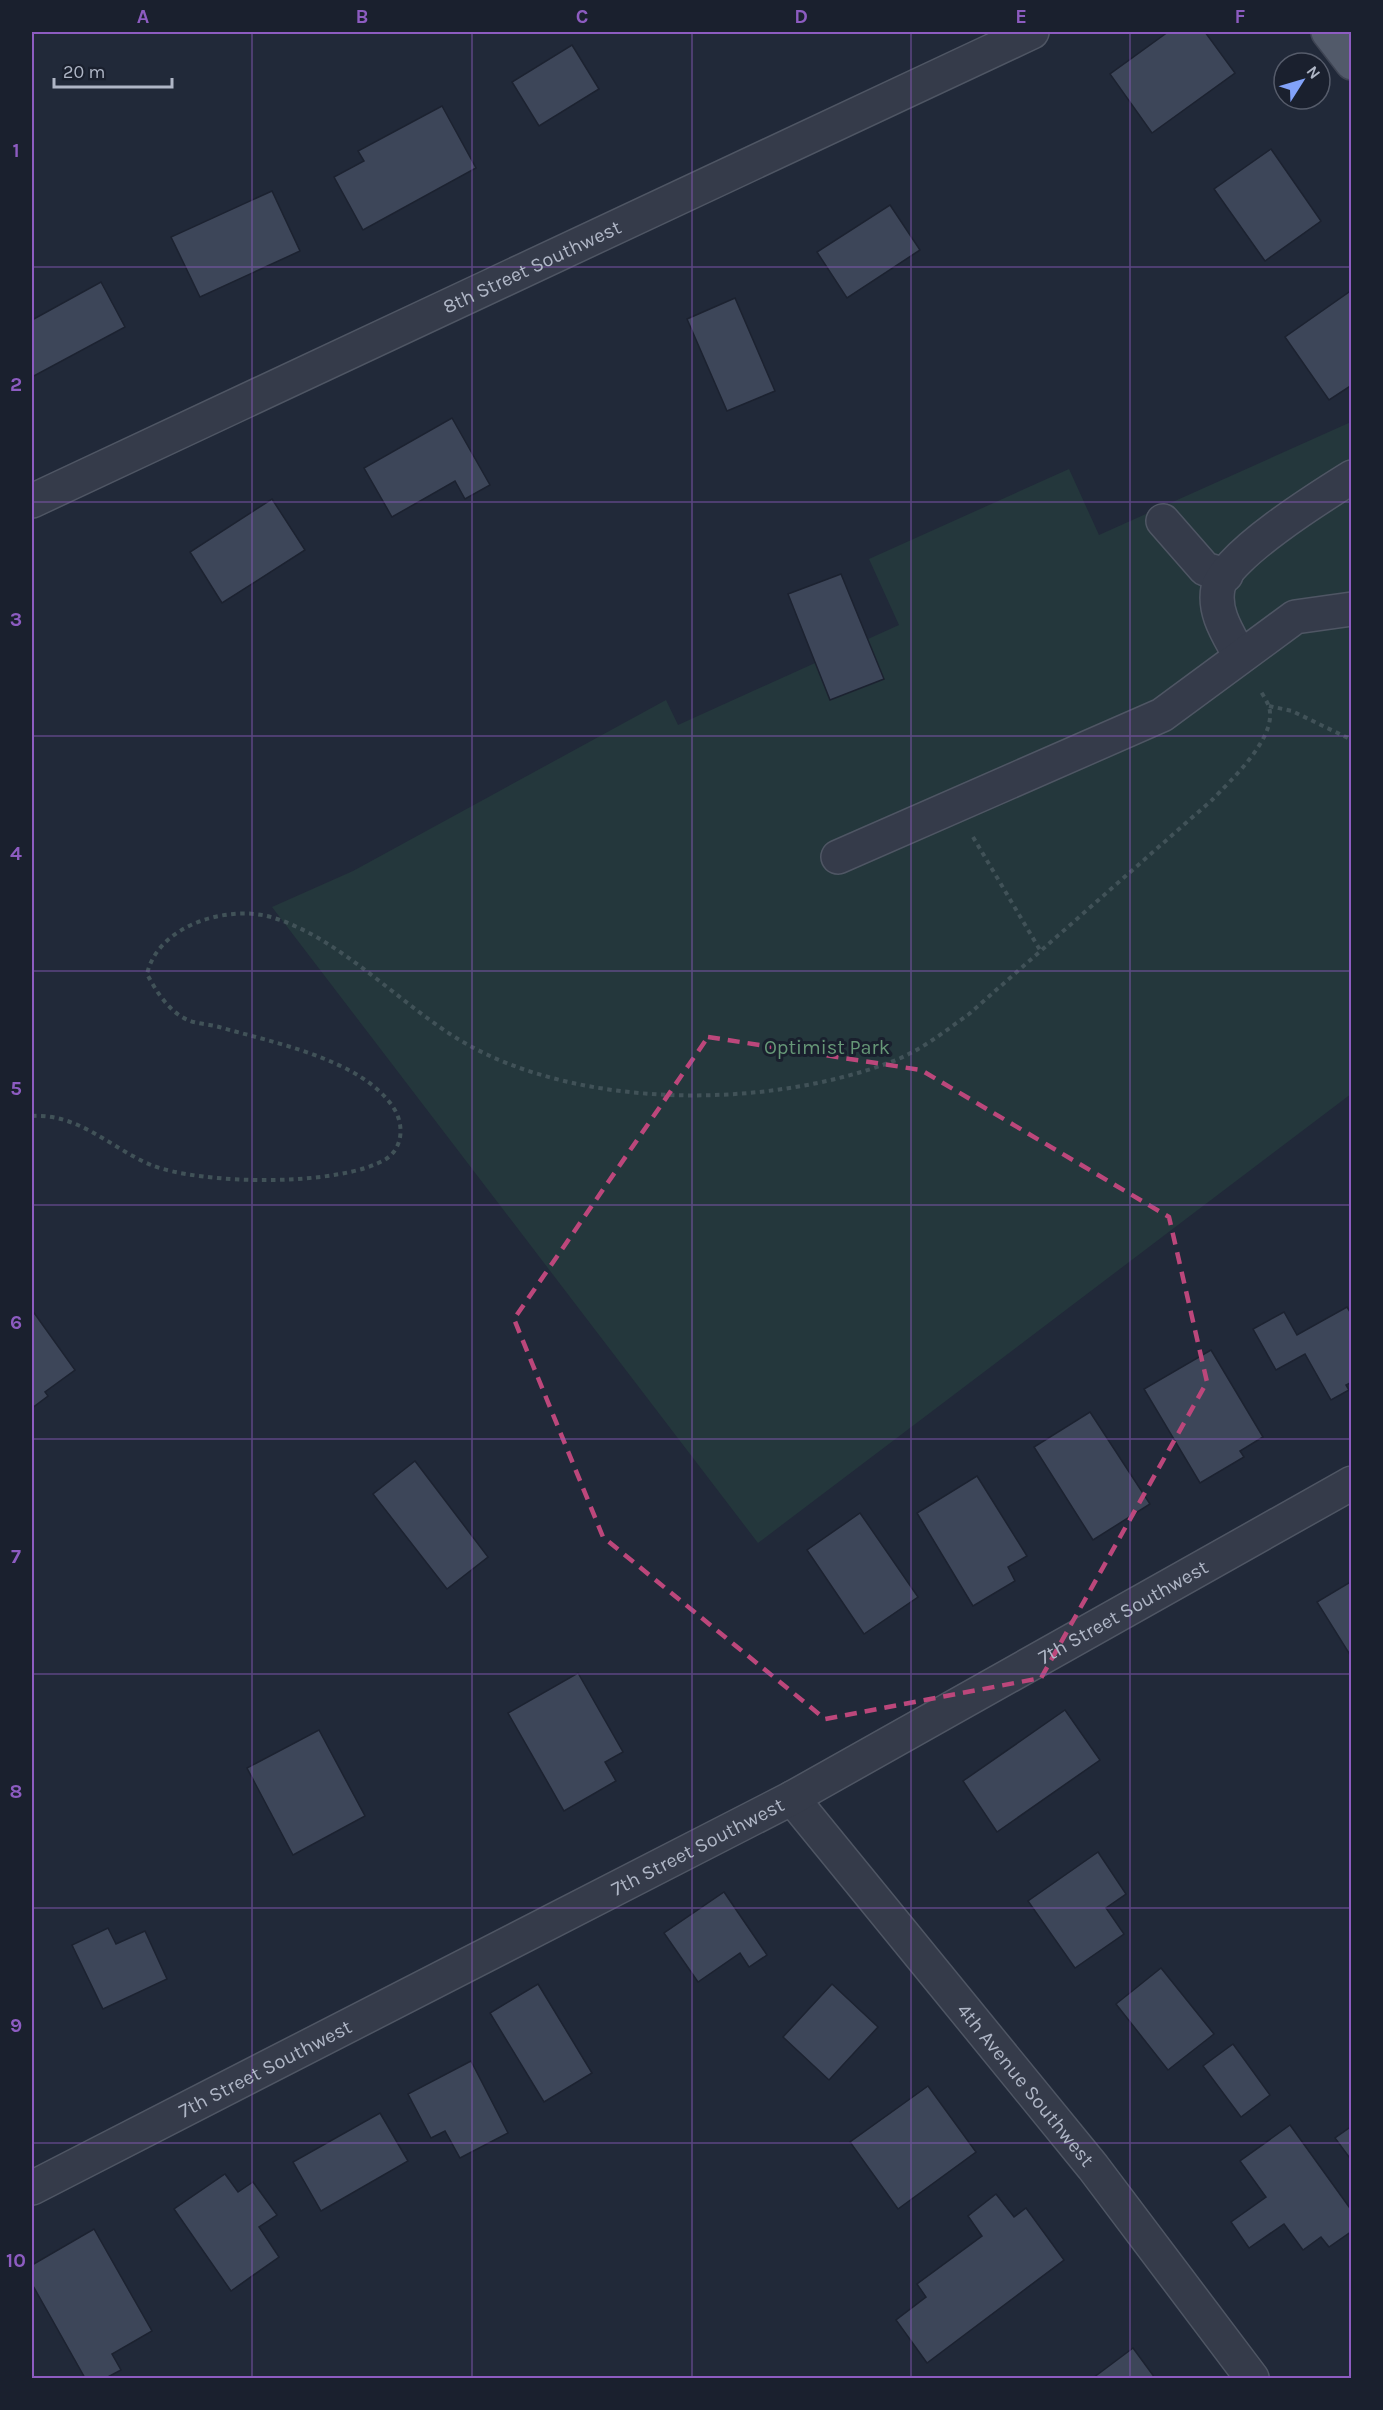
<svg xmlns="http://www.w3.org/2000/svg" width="1383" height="2410" font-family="Karla,sans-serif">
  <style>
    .green { fill: #24373c }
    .building { fill: #3d4659; stroke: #1c2230; stroke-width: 1.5 }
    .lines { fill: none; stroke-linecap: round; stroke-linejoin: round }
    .minor-casing { stroke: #4f5664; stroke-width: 36 }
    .major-casing { stroke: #3e4453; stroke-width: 36 }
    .path { stroke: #415258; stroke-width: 4; stroke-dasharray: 4.5 4.5; stroke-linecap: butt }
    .minor { stroke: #353b4a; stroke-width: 33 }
    .major { stroke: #525a6a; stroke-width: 33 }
    .marked { fill: none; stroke: #bc477b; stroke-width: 4.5; stroke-dasharray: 12 8; stroke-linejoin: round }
    .grid { fill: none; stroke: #8d5cc1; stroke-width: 1.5; stroke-opacity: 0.55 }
    .labels { text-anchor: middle; stroke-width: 6; stroke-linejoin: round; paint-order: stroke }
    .street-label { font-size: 20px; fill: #afb6c6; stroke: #1a202e }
    .park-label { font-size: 20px; fill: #669777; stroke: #1a202e }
    .neatline { fill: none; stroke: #8d5cc1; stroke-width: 2 }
    .grid-label { font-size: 20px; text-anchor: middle; font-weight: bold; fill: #8d5cc1 }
  </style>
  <rect width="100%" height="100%" fill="#212939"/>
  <polygon class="green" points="1351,422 1351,1094 758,1543 272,907 353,871 666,700 678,725 899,625 869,559 1069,469 1099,535"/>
  <g class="building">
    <polygon points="1168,32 1205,32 1235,73 1152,133 1110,74"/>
    <polygon points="572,45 599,89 539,126 512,82"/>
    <polygon points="442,106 476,168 363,230 334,177 364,161 358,151"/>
    <polygon points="1271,149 1321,221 1265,261 1214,189"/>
    <polygon points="272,191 300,251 200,297 171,237"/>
    <polygon points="890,205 920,250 847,298 817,252"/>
    <polygon points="101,282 125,327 32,377 32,320"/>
    <polygon points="1352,290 1352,385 1329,400 1285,337"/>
    <polygon points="735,298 775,391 727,411 687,319"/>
    <polygon points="452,418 490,485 465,499 455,481 392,517 364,468"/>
    <polygon points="272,499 305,550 222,603 190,552"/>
    <polygon points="841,574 884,679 830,700 788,594"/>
    <polygon points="1347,1307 1352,1315 1352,1382 1346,1385 1349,1390 1331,1400 1305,1354 1276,1370 1253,1329 1284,1312 1297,1335"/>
    <polygon points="32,1310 75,1370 45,1392 48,1396 32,1408"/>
    <polygon points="1211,1350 1263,1437 1240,1451 1244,1457 1200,1483 1144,1389"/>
    <polygon points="1090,1412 1150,1504 1093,1540 1034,1447"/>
    <polygon points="415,1461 488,1557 447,1589 373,1494"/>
    <polygon points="977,1476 1027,1556 1008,1567 1015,1581 973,1606 917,1513"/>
    <polygon points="860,1513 918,1597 864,1634 807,1550"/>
    <polygon points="1352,1581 1352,1658 1317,1602"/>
    <polygon points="578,1673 623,1752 605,1762 616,1781 564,1811 508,1713"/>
    <polygon points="1065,1710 1100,1760 997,1832 963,1781"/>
    <polygon points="319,1730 365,1816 293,1855 247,1768"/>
    <polygon points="1098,1852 1126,1894 1106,1908 1124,1934 1075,1968 1028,1901"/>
    <polygon points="724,1892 767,1955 749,1967 740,1953 698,1982 664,1933"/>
    <polygon points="108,1928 116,1944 145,1931 167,1979 103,2009 72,1945"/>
    <polygon points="1161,1968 1214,2034 1168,2070 1116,2004"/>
    <polygon points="538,1984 592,2073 544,2102 490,2013"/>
    <polygon points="832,1984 878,2027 829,2080 783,2037"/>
    <polygon points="1233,2044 1270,2095 1241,2117 1203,2066"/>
    <polygon points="471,2061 508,2133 460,2158 445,2131 431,2138 408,2094"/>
    <polygon points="928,2086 976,2152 898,2209 850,2142"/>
    <polygon points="380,2113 408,2161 321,2211 293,2162"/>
    <polygon points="1290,2125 1352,2211 1352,2231 1329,2247 1321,2237 1303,2250 1284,2224 1249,2248 1231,2222 1266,2197 1240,2161"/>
    <polygon points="1352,2126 1352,2161 1335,2138"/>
    <polygon points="225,2174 238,2192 253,2182 277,2215 259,2227 279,2257 231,2291 174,2209"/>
    <polygon points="996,2194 1014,2217 1026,2208 1064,2260 927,2363 896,2320 926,2297 917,2284 982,2236 968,2216"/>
    <polygon points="94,2229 152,2331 112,2354 121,2370 106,2378 85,2378 32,2284 32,2265"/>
    <polygon points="1133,2348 1155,2378 1093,2378"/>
  </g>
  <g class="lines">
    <g class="minor-casing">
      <g id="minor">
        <path id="s1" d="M 32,501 L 1032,32"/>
        <polyline points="1163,521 1205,569 1226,575"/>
        <path d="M 1240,656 C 1229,635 1213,613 1218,588 C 1225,556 1323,495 1352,477"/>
        <polyline points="838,857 1162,715 1295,617 1352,609"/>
        <path id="s2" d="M 792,1798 L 1093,2167 L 1252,2378"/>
        <path id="s3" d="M 32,2188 L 792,1798 L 1352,1483"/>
      </g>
    </g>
    <g class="major-casing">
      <polyline id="major" points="1328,32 1352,63"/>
    </g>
    <g class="path">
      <polyline points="1269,706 1292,711 1348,738"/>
      <polyline points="973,837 1040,950"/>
      <path d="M 32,1116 C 78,1113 111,1148 151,1165 C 201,1185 340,1187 386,1159 C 404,1147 404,1123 393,1107 C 361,1059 271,1042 219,1027 C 209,1024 197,1024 188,1020 C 169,1012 156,991 147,974 C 158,926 224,906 267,916 C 337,934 401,1006 463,1042 C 580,1110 766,1109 891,1062 C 920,1051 944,1032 969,1014 L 1212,800 C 1231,780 1278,737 1269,707 C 1267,701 1263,695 1260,690"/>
    </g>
    <use href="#minor" class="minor"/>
    <use href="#major" class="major"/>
  </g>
  <path class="marked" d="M 708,1037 L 921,1070 L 1169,1217 L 1207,1382 L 1041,1678 L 825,1719 L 603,1537 L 514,1319 Z"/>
  <path class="grid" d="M 252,32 L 252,2378M 472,32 L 472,2378M 692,32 L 692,2378M 911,32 L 911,2378M 1130,32 L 1130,2378M 32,267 L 1352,267M 32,502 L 1352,502M 32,736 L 1352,736M 32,971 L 1352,971M 32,1205 L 1352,1205M 32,1439 L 1352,1439M 32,1674 L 1352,1674M 32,1908 L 1352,1908M 32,2143 L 1352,2143"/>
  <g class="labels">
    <g class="street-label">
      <text dy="7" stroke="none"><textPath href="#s1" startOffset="552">8th Street Southwest</textPath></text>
      <text dy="7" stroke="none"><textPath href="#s3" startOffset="1234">7th Street Southwest</textPath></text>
      <text dy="7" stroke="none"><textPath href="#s3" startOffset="748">7th Street Southwest</textPath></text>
      <text dy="7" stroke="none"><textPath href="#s3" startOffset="262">7th Street Southwest</textPath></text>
      <text dy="7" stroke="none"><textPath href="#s2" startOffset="370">4th Avenue Southwest</textPath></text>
    </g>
    <g class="park-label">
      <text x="827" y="1054">Optimist Park</text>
    </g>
  </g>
  <rect width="1383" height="2410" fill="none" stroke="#1a202e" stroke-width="66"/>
  <g transform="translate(1302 81) rotate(53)"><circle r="28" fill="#1a202e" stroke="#565c6b" stroke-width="1.5"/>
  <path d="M0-4.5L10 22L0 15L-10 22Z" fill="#82a2f9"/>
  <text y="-9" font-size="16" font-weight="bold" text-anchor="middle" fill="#afb6c6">N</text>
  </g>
  <path d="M54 78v9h118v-9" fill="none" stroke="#afb6c6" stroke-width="3"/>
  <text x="63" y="78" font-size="18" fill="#afb6c6" stroke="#1a202e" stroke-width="4.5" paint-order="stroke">20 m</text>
  <rect x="33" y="33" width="1317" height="2344" class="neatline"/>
  <g class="grid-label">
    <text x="143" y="23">A</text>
    <text x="362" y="23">B</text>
    <text x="582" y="23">C</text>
    <text x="801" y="23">D</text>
    <text x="1021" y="23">E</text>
    <text x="1240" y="23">F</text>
    <text x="16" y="157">1</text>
    <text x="16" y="391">2</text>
    <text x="16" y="626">3</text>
    <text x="16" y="860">4</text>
    <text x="16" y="1095">5</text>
    <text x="16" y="1329">6</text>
    <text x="16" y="1563">7</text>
    <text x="16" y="1798">8</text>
    <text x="16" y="2032">9</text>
    <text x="16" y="2267">10</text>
  </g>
</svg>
